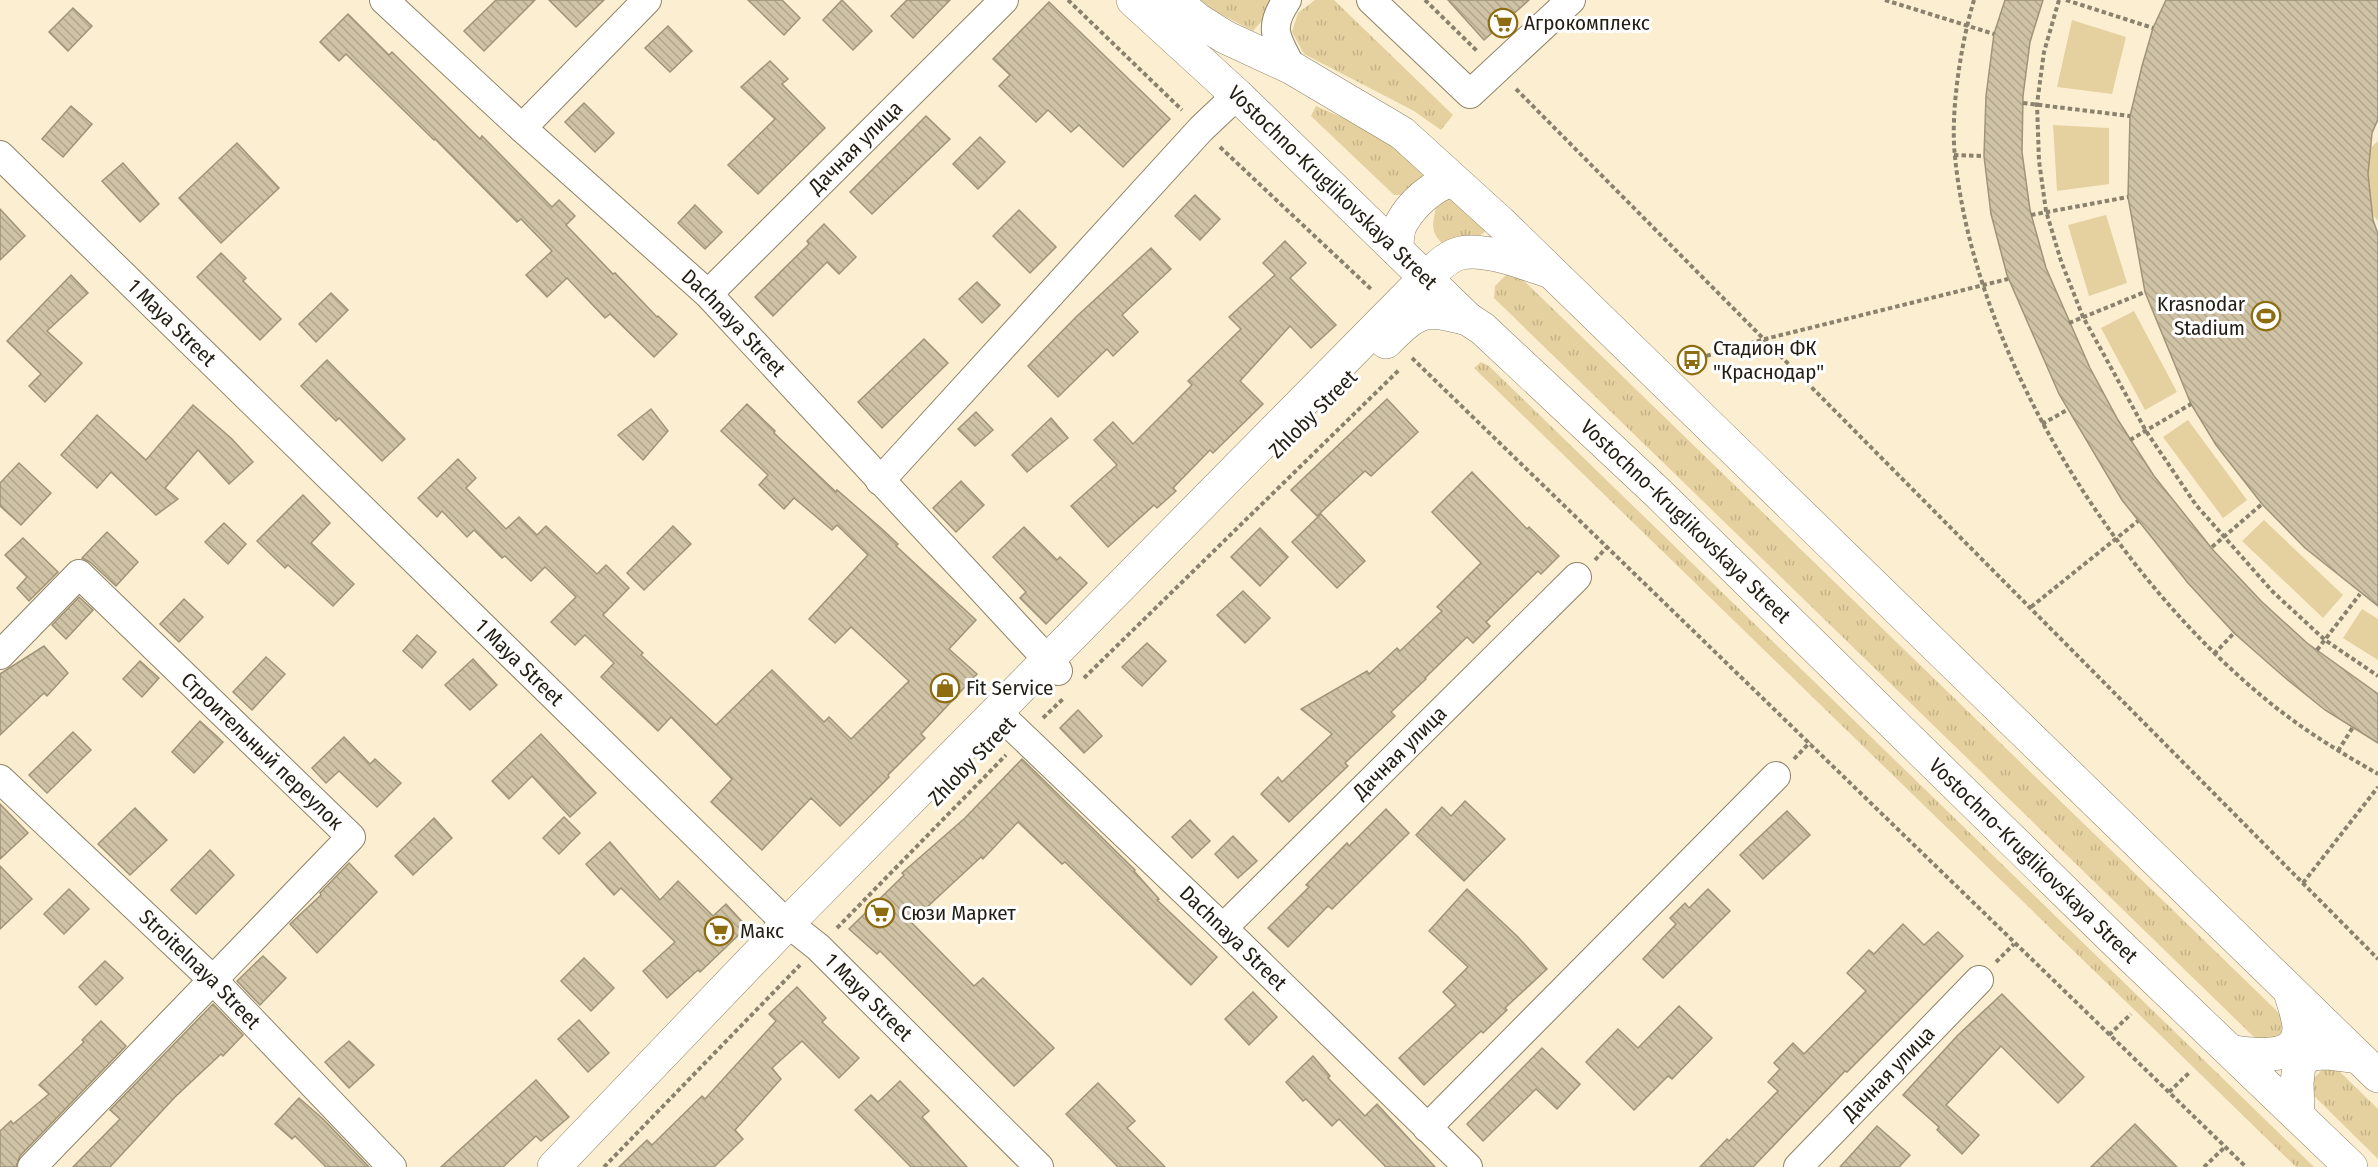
<svg xmlns="http://www.w3.org/2000/svg" width="2378" height="1167" font-family="'Fira Sans Condensed',sans-serif">
  <style>
    .grass { fill: url(#grass-tufts) }
    .green { fill: #e5d09f }
    .building { fill: url(#building-back-hatch); stroke: #a09478; stroke-width: 1.5 }
    .lines { fill: none; stroke-linecap: round; stroke-linejoin: round }
    .minor-casing { stroke: #8e8267; stroke-width: 30 }
    .major-casing { stroke: #8e8267; stroke-width: 34 }
    .path { stroke: #8a826e; stroke-width: 4; stroke-dasharray: 4.5 3; stroke-linecap: butt }
    .minor { stroke: #fff; stroke-width: 28 }
    .major { stroke: #fff; stroke-width: 33 }
    .labels { text-anchor: middle; stroke-width: 6; stroke-linejoin: round; paint-order: stroke }
    .poi-label { font-size: 21px; fill: #231e13; stroke: #fff; text-anchor: start }
    .street-label { font-size: 21px; fill: #231e13; stroke: #fff }
  </style>
  <defs>
    <pattern id="grass-tufts" width="24" height="20" patternUnits="userSpaceOnUse" patternTransform="scale(1.5)"><rect width="24" height="20" fill="#e5d09f"/><path d="M3 7l-1-3M5 7V3M7 7l1-3M15 17l-1-3M17 17v-4M19 17l1-3" fill="none" stroke="#c4b288"/></pattern>
    <pattern id="building-back-hatch" width="6" height="6" patternUnits="userSpaceOnUse" patternTransform="scale(1.5)"><rect width="6" height="6" fill="#cfc2a5"/><path d="M-1 5l2 2M0 0l6 6M5-1l2 2" fill="none" stroke="#b1a68d"/></pattern>
  </defs>
  <rect width="100%" height="100%" fill="#fcefd1"/>
  <g class="grass">
    <polygon points="1199,0 1272,0 1262,21 1253,31 1207,7"/>
    <polygon points="1315,0 1334,0 1453,115 1441,130 1414,111 1304,54 1292,32 1298,13"/>
    <polygon points="1316,106 1359,125 1392,143 1423,169 1423,181 1411,195 1394,195 1311,116"/>
    <path d="M 1449,197 L 1486,227 L 1485,232 L 1480,235 L 1442,243 C 1430,232 1433,222 1436,207 Z"/>
    <polygon points="1507,274 1517,274 2280,1014 2286,1030 2272,1044 2256,1039 1494,298 1495,286"/>
    <polygon points="1481,362 1489,366 2314,1167 2296,1167 1474,368"/>
    <polygon points="2331,1068 2338,1070 2378,1109 2378,1159 2312,1094 2313,1079 2323,1069"/>
  </g>
  <g class="green">
    <polygon points="2072,20 2126,37 2112,94 2057,87"/>
    <polygon points="2053,125 2109,128 2109,184 2057,191"/>
    <polygon points="2378,141 2378,221 2339,177"/>
    <polygon points="2106,215 2127,283 2089,296 2068,225"/>
    <polygon points="2134,311 2177,392 2145,410 2101,328"/>
    <polygon points="2188,420 2247,500 2223,518 2163,437"/>
    <polygon points="2264,520 2343,595 2323,618 2242,541"/>
    <polygon points="2362,609 2378,619 2378,660 2343,638"/>
  </g>
  <g class="building">
    <polygon points="496,0 535,0 484,51 464,31"/>
    <polygon points="549,0 604,0 576,27"/>
    <polygon points="748,0 782,0 800,18 784,35"/>
    <polygon points="842,0 872,31 853,50 823,20"/>
    <polygon points="907,0 950,0 913,38 891,16"/>
    <polygon points="1448,0 1529,0 1484,40"/>
    <polygon points="2005,0 2043,0 2030,42 2023,96 2022,152 2030,210 2046,268 2090,368 2118,420 2154,476 2213,550 2261,601 2307,643 2378,694 2378,743 2325,710 2283,676 2234,633 2188,583 2122,500 2059,394 2007,275 1991,214 1984,156 1986,96 1994,34"/>
    <polygon points="2166,0 2378,0 2378,119 2372,133 2368,174 2373,220 2378,234 2378,606 2305,548 2262,504 2216,445 2191,404 2145,292 2128,197 2130,116 2142,66 2153,28"/>
    <polygon points="1049,2 1170,119 1123,167 1079,125 1071,132 1048,110 1036,122 999,86 1010,75 993,59"/>
    <polygon points="73,8 92,26 68,51 49,32"/>
    <polygon points="348,14 389,55 392,52 480,139 482,136 552,207 559,200 575,216 566,225 613,274 615,273 657,317 658,316 677,334 654,357 610,314 605,318 567,278 547,297 526,275 552,251 521,219 517,222 435,139 434,140 346,54 339,61 320,42"/>
    <polygon points="668,26 692,51 670,72 645,48"/>
    <polygon points="770,61 788,79 782,84 825,128 758,194 728,165 775,119 741,87"/>
    <polygon points="584,103 614,133 595,152 565,122"/>
    <polygon points="71,106 92,124 63,157 42,139"/>
    <polygon points="926,116 950,139 872,214 850,192"/>
    <polygon points="980,137 1005,162 978,189 953,164"/>
    <polygon points="237,143 279,188 221,243 179,198"/>
    <polygon points="123,163 159,204 140,222 102,181"/>
    <polygon points="1195,195 1220,219 1200,240 1175,216"/>
    <polygon points="695,205 722,232 705,249 678,223"/>
    <polygon points="0,209 25,236 0,260"/>
    <polygon points="1019,210 1056,247 1030,273 993,236"/>
    <polygon points="824,224 856,257 839,274 827,262 773,316 755,297 809,244 807,241"/>
    <polygon points="1285,241 1306,263 1290,278 1336,325 1311,348 1290,326 1240,381 1263,404 1213,453 1210,450 1173,488 1176,491 1157,508 1154,505 1108,547 1071,506 1117,465 1094,440 1113,422 1133,444 1192,385 1188,381 1241,329 1229,317 1275,275 1263,263"/>
    <polygon points="1151,248 1171,269 1122,315 1138,332 1113,356 1107,349 1058,397 1028,366 1076,317"/>
    <polygon points="221,253 246,278 243,281 281,319 260,340 197,277"/>
    <polygon points="71,275 88,293 47,331 82,363 45,402 29,386 41,374 7,341"/>
    <polygon points="977,282 1000,305 982,323 959,299"/>
    <polygon points="331,293 348,310 316,342 299,324"/>
    <polygon points="924,339 948,363 882,428 858,402"/>
    <polygon points="327,360 405,439 382,461 339,418 336,421 301,386"/>
    <polygon points="1387,399 1418,432 1371,476 1365,471 1317,516 1291,490"/>
    <polygon points="747,404 775,431 774,433 836,492 837,490 882,529 898,544 896,546 976,620 949,649 977,674 921,734 925,738 888,775 889,777 840,826 811,798 762,850 711,802 732,779 671,717 658,731 601,677 614,663 585,635 575,645 551,622 576,597 545,567 531,581 505,556 502,558 474,530 467,537 442,511 437,517 418,498 458,459 476,478 466,488 506,529 519,517 537,535 546,526 597,574 606,565 629,588 603,615 643,653 641,655 716,725 772,670 824,722 829,717 851,739 909,681 851,627 835,643 809,619 868,555 837,525 832,530 794,498 784,509 759,485 768,475 721,431"/>
    <polygon points="193,405 232,439 253,462 229,484 198,450 165,488 178,499 156,515 111,472 97,488 61,455 97,415 146,460"/>
    <polygon points="651,409 668,431 643,460 618,435"/>
    <polygon points="976,412 993,430 975,446 958,429"/>
    <polygon points="1051,418 1068,438 1027,472 1012,455"/>
    <polygon points="19,463 51,493 21,525 0,506 0,483"/>
    <polygon points="1472,472 1527,529 1529,527 1559,556 1541,574 1538,571 1486,622 1490,626 1473,643 1467,637 1425,678 1426,679 1391,712 1395,716 1345,763 1348,766 1289,822 1261,794 1278,777 1282,782 1332,734 1301,709 1367,671 1369,674 1397,648 1400,651 1442,611 1437,607 1481,563 1432,512"/>
    <polygon points="961,481 984,505 956,532 933,508"/>
    <polygon points="303,495 330,523 311,543 354,584 333,606 288,565 285,568 257,541"/>
    <polygon points="1321,514 1365,561 1337,588 1292,542"/>
    <polygon points="224,523 246,544 228,564 205,542"/>
    <polygon points="673,526 691,544 644,590 627,573"/>
    <polygon points="1024,527 1057,560 1060,557 1087,583 1046,624 1020,598 1026,592 993,557"/>
    <polygon points="1260,528 1288,557 1260,586 1231,557"/>
    <polygon points="107,532 138,562 116,586 90,562 82,558"/>
    <polygon points="23,538 58,572 29,601 17,588 27,577 5,555"/>
    <polygon points="1243,591 1270,618 1245,643 1217,615"/>
    <polygon points="79,597 93,610 66,639 52,625"/>
    <polygon points="184,599 203,617 179,642 160,624"/>
    <polygon points="417,635 436,652 422,668 403,651"/>
    <polygon points="1147,643 1166,661 1142,686 1122,667"/>
    <polygon points="44,646 68,673 47,696 44,693 0,735 0,674"/>
    <polygon points="266,657 285,674 252,710 233,692"/>
    <polygon points="473,659 497,685 470,710 445,685"/>
    <polygon points="140,661 159,678 142,697 123,679"/>
    <polygon points="1078,710 1102,736 1084,753 1060,728"/>
    <polygon points="200,721 223,742 194,773 172,752"/>
    <polygon points="73,732 91,750 47,793 29,775"/>
    <polygon points="541,734 596,793 570,817 532,776 509,799 492,781"/>
    <polygon points="344,737 370,764 375,759 401,783 377,807 339,771 326,783 312,768"/>
    <polygon points="1022,759 1135,870 1134,871 1159,899 1157,900 1217,957 1191,985 1065,862 1062,864 1018,822 983,859 981,857 911,922 974,986 983,978 1054,1048 1014,1086 880,951 877,954 849,929 904,875 902,873 965,818"/>
    <polygon points="1465,801 1505,839 1464,881 1416,835 1442,807 1451,816"/>
    <polygon points="0,804 28,833 0,859"/>
    <polygon points="135,808 167,840 130,875 98,844"/>
    <polygon points="1386,809 1409,833 1332,909 1328,906 1288,947 1268,928 1309,887 1306,885 1347,843 1349,846"/>
    <polygon points="1787,811 1810,835 1763,879 1740,855"/>
    <polygon points="564,817 580,833 559,854 543,838"/>
    <polygon points="434,818 452,838 413,875 395,856"/>
    <polygon points="1190,820 1210,841 1192,858 1172,837"/>
    <polygon points="1233,836 1257,861 1238,878 1215,854"/>
    <polygon points="610,842 660,900 678,881 713,916 726,904 747,927 700,972 698,970 667,998 643,971 675,942 621,888 614,895 586,864"/>
    <polygon points="210,850 234,875 196,914 171,890"/>
    <polygon points="349,863 377,892 317,953 290,924 321,895 320,893"/>
    <polygon points="0,866 32,899 0,929"/>
    <polygon points="69,889 89,909 64,934 44,914"/>
    <polygon points="1467,889 1517,936 1547,969 1505,1008 1507,1010 1483,1033 1481,1031 1424,1085 1399,1058 1456,1005 1443,992 1468,967 1429,931"/>
    <polygon points="1708,889 1730,911 1663,978 1643,959 1676,924 1670,918 1685,903 1689,908"/>
    <polygon points="1903,924 1924,945 1938,932 1963,956 1847,1072 1845,1071 1753,1167 1700,1167 1727,1139 1729,1141 1778,1091 1768,1082 1780,1069 1774,1063 1793,1043 1804,1054 1866,991 1847,973 1869,950 1874,954"/>
    <polygon points="263,956 286,978 260,1005 237,981"/>
    <polygon points="584,958 614,988 591,1011 561,981"/>
    <polygon points="105,961 123,978 96,1005 79,987"/>
    <polygon points="797,987 826,1018 822,1022 859,1058 839,1078 802,1041 772,1068 781,1079 735,1130 743,1139 714,1167 619,1167 647,1140 652,1145 702,1096 705,1099 776,1021 769,1014"/>
    <polygon points="1253,992 1277,1017 1249,1045 1225,1019"/>
    <polygon points="2002,994 2084,1077 2058,1103 2001,1046 1946,1105 1979,1135 1962,1154 1937,1130 1939,1127 1903,1095 1958,1035"/>
    <polygon points="213,1004 243,1035 223,1056 221,1054 175,1097 110,1167 73,1167 120,1119 110,1110"/>
    <polygon points="1679,1006 1712,1038 1672,1079 1668,1076 1634,1110 1586,1062 1618,1029 1638,1048"/>
    <polygon points="579,1020 609,1053 588,1072 558,1039"/>
    <polygon points="101,1021 126,1046 20,1156 16,1167 0,1167 0,1131 11,1121 13,1124 49,1094 39,1085 84,1042 82,1040"/>
    <polygon points="349,1041 374,1065 349,1088 325,1062"/>
    <polygon points="1542,1048 1580,1084 1557,1109 1536,1089 1483,1141 1467,1124"/>
    <polygon points="1313,1056 1330,1076 1328,1078 1365,1116 1377,1104 1435,1167 1386,1167 1339,1119 1332,1126 1306,1099 1303,1101 1286,1082"/>
    <polygon points="536,1080 569,1117 541,1141 536,1136 503,1167 441,1167"/>
    <polygon points="900,1081 929,1111 922,1117 967,1167 911,1167 855,1110 871,1095 878,1102"/>
    <polygon points="1098,1083 1135,1121 1127,1128 1165,1167 1118,1167 1066,1114"/>
    <polygon points="299,1098 323,1119 369,1167 326,1167 295,1136 292,1139 275,1124"/>
    <polygon points="2135,1124 2177,1167 2091,1167"/>
    <polygon points="1877,1126 1910,1155 1899,1167 1840,1167"/>
  </g>
  <g class="lines">
    <g class="minor-casing">
      <g id="minor">
        <path id="s1" d="M 384,0 L 522,128 L 708,294 L 1058,671"/>
        <path d="M 1287,0 C 1267,29 1277,39 1292,68"/>
        <polyline points="1371,0 1470,94 1571,0"/>
        <polyline points="522,128 647,0"/>
        <path id="s2" d="M 0,155 L 780,917 L 818,947 L 1039,1167"/>
        <path id="s3" d="M 708,294 L 1004,0"/>
        <polyline points="880,481 1201,129 1237,95"/>
        <path id="s4" d="M 0,655 L 79,574 L 351,837 L 32,1167"/>
        <path id="s5" d="M 997,712 L 1223,928 L 1468,1167"/>
        <path id="s6" d="M 0,779 L 213,980 L 392,1167"/>
        <path id="s7" d="M 1223,928 L 1577,577"/>
        <polyline points="1427,1128 1776,776"/>
        <path id="s8" d="M 1798,1167 L 1979,980"/>
      </g>
    </g>
    <g class="major-casing">
      <g id="major">
        <path id="s9" d="M 1133,0 L 1237,95 L 1468,319 L 1483,329 L 1657,492 L 2113,939 L 2351,1167"/>
        <polyline points="1174,0 1198,20 1225,37 1292,68 1402,133 1500,222 2378,1076"/>
        <path d="M 1397,250 C 1397,241 1397,230 1402,222 C 1412,204 1432,186 1452,180"/>
        <path d="M 1386,342 C 1418,310 1424,307 1468,319"/>
        <path d="M 2232,1052 C 2255,1054 2297,1063 2299,1029 C 2299,1017 2293,1003 2290,991"/>
        <polyline points="2298,1115 2297,1083 2299,1065 2309,1054 2327,1053 2358,1057"/>
        <path d="M 554,1167 L 787,924 L 1426,277 C 1436,269 1447,256 1461,253 C 1484,248 1522,262 1545,270"/>
      </g>
    </g>
    <g class="path">
      <polyline points="1068,0 1182,110"/>
      <polyline points="1425,0 1478,52"/>
      <polyline points="1885,0 1994,34"/>
      <path d="M 1974,0 C 1961,43 1950,112 1955,157 C 1975,355 2116,578 2269,702 C 2302,729 2341,753 2378,774"/>
      <polyline points="2059,0 2044,52 2037,104 2039,161 2046,211 2061,261 2083,317 2146,431 2196,505 2273,592 2325,640 2378,676"/>
      <polyline points="2066,0 2153,28"/>
      <polyline points="1516,89 2378,959"/>
      <polyline points="2023,103 2130,116"/>
      <polyline points="1220,147 1372,290"/>
      <polyline points="1954,155 1984,156"/>
      <polyline points="2031,215 2128,197"/>
      <polyline points="2069,323 2145,292"/>
      <polyline points="1412,358 2246,1167"/>
      <polyline points="1692,360 1765,339 2008,279"/>
      <polyline points="2042,424 2067,410"/>
      <polyline points="2130,440 2191,404"/>
      <polyline points="2212,547 2262,504"/>
      <polyline points="1595,560 1608,546"/>
      <polyline points="2031,607 2138,521"/>
      <polyline points="2317,650 2360,594"/>
      <polyline points="2214,654 2234,633"/>
      <polyline points="1084,678 1400,369"/>
      <polyline points="1043,718 1064,698"/>
      <polyline points="2338,751 2353,727"/>
      <polyline points="1794,759 1810,742"/>
      <polyline points="2303,883 2378,787"/>
      <polyline points="837,928 1006,755"/>
      <polyline points="1996,962 2014,944"/>
      <polyline points="2109,1035 2131,1014"/>
      <polyline points="2169,1092 2190,1072"/>
      <polyline points="604,1167 800,965"/>
      <polyline points="2204,1167 2225,1147"/>
    </g>
    <use href="#minor" class="minor"/>
    <use href="#major" class="major"/>
  </g>
  <defs>
    <g id="supermarket-ring" transform="scale(1.5)"><circle r="9.5" fill="#fff" stroke="#8d6d10" stroke-width="1.5"/><path d="M-6-5.5h2.5l.6 2H6L4.5 2H-2.5L-4.4-4H-6ZM-1.5 3.2a1.3 1.3 0 1 0 .1 0ZM3 3.2a1.3 1.3 0 1 0 .1 0Z" fill="#8d6d10"/></g>
    <g id="stadium-ring" transform="scale(1.5)"><circle r="9.5" fill="#fff" stroke="#8d6d10" stroke-width="1.5"/><path d="M0-5a6.5 5 0 1 0 0 10a6.5 5 0 1 0 0-10ZM-3.5-1.8h7v3.6h-7Z" fill="#8d6d10"/></g>
    <g id="bus-ring" transform="scale(1.5)"><circle r="9.5" fill="#fff" stroke="#8d6d10" stroke-width="1.5"/><path d="M-5-6H5V4H4V6H2V4H-2V6H-4V4H-5ZM-3.5-4V0h7V-4ZM-3.5 1.2v1.5H-2V1.2ZM2 1.2v1.5H3.5V1.2Z" fill="#8d6d10"/></g>
    <g id="shop-ring" transform="scale(1.5)"><circle r="9.5" fill="#fff" stroke="#8d6d10" stroke-width="1.5"/><path d="M-5-2.5h2.3a2.7 3.5 0 0 1 5.4 0H5L5.5 6h-11ZM-1.5-2.5h3a1.5 2.3 0 0 0-3 0Z" fill="#8d6d10"/></g>
  </defs>
  <g fill-rule="evenodd">
    <use href="#supermarket-ring" x="1503" y="23"/>
    <use href="#stadium-ring" x="2266" y="316"/>
    <use href="#bus-ring" x="1692" y="360"/>
    <use href="#shop-ring" x="945" y="688"/>
    <use href="#supermarket-ring" x="880" y="913"/>
    <use href="#supermarket-ring" x="719" y="931"/>
  </g>
  <g class="labels">
    <g class="poi-label">
      <text x="1524" y="30">Агрокомплекс</text>
      <text x="2245" y="311" text-anchor="end">Krasnodar<tspan x="2245" dy="24">Stadium</tspan></text>
      <text x="1713" y="355">Стадион ФК<tspan x="1713" dy="24">"Краснодар"</tspan></text>
      <text x="966" y="695">Fit Service</text>
      <text x="901" y="920">Сюзи Маркет</text>
      <text x="740" y="938">Макс</text>
    </g>
    <g class="street-label">
      <text dy="7" stroke="none"><textPath href="#s3" startOffset="208">Дачная улица</textPath></text>
      <text dy="7" stroke="none"><textPath href="#s9" startOffset="274">Vostochno-Kruglikovskaya Street</textPath></text>
      <text dy="7" stroke="none"><textPath href="#s2" startOffset="240">1 Maya Street</textPath></text>
      <text dy="7" stroke="none"><textPath href="#s1" startOffset="476">Dachnaya Street</textPath></text>
      <text transform="translate(1313 414) rotate(-45)" y="7">Zhloby Street</text>
      <text dy="7" stroke="none"><textPath href="#s9" startOffset="760">Vostochno-Kruglikovskaya Street</textPath></text>
      <text dy="7" stroke="none"><textPath href="#s2" startOffset="726">1 Maya Street</textPath></text>
      <text dy="7" stroke="none"><textPath href="#s4" startOffset="368">Строительный переулок</textPath></text>
      <text dy="7" stroke="none"><textPath href="#s7" startOffset="249">Дачная улица</textPath></text>
      <text transform="translate(972 761) rotate(-46)" y="7">Zhloby Street</text>
      <text dy="7" stroke="none"><textPath href="#s9" startOffset="1246">Vostochno-Kruglikovskaya Street</textPath></text>
      <text dy="7" stroke="none"><textPath href="#s5" startOffset="327">Dachnaya Street</textPath></text>
      <text dy="7" stroke="none"><textPath href="#s6" startOffset="276">Stroitelnaya Street</textPath></text>
      <text dy="7" stroke="none"><textPath href="#s2" startOffset="1210">1 Maya Street</textPath></text>
      <text dy="7" stroke="none"><textPath href="#s8" startOffset="130">Дачная улица</textPath></text>
    </g>
  </g>
</svg>
